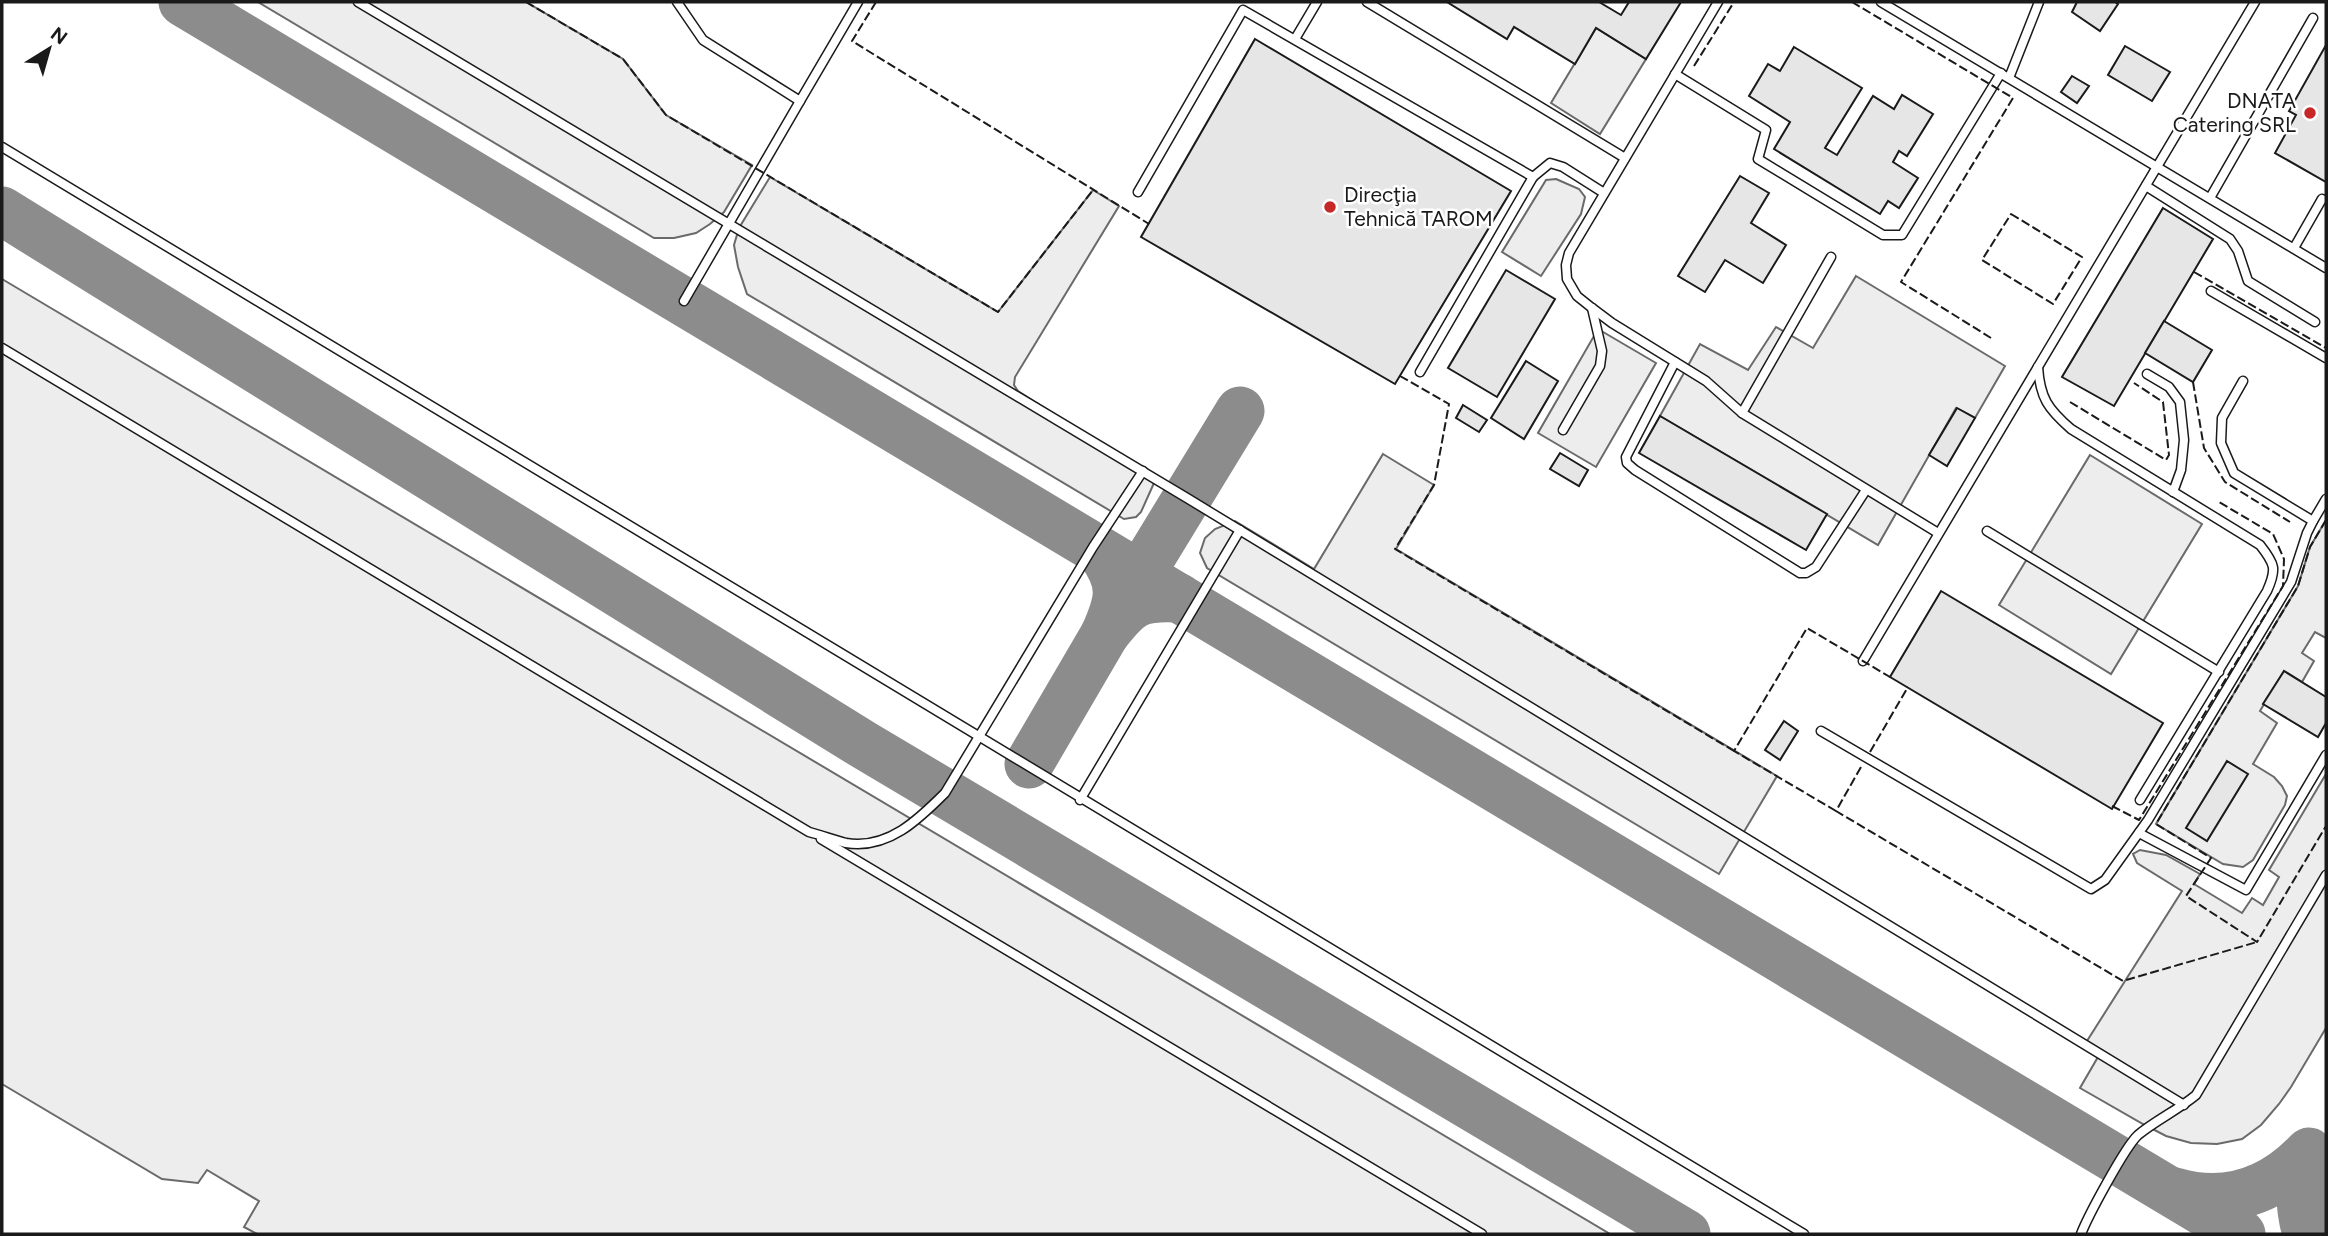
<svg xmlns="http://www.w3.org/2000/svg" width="2328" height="1236" font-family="Figtree,sans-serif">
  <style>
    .built { fill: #ededed; stroke: #6a6a6a; stroke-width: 2 }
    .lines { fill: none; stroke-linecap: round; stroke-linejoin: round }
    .taxiway { stroke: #8c8c8c; stroke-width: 49 }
    .building { fill: #e6e6e6; stroke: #1a1a1a; stroke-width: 2 }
    .lane-casing { stroke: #1a1a1a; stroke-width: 11 }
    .lane { stroke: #fff; stroke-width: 8 }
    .fence { stroke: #1a1a1a; stroke-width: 2; stroke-dasharray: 9 3.5; stroke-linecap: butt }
    .poi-dot { fill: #c62828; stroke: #fff; stroke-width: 2.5 }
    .labels { text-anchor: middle; stroke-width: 5; stroke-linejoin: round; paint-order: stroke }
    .poi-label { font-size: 21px; fill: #1a1a1a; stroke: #fff; text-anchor: end }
  </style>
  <rect width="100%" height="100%" fill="#fff"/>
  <g class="built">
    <polygon points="258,2 526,2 623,59 666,115 752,165 724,212 710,224 696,233 674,238 654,238"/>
    <polygon points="1596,28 1646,59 1600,134 1551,103"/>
    <polygon points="770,177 998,312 1093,190 1119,206 1015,377 1014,385 1018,391 1148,474 1154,483 1141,512 1136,517 1124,519 747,294 738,267 734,245 739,228"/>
    <polygon points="1556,179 1579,189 1585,197 1581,214 1541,276 1502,252 1546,180"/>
    <polygon points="1856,276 2005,366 1975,418 1956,408 1878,545 1660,416 1700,344 1748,370 1776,327 1813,348"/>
    <polygon points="2,279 1610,1234 257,1234 244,1227 259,1201 207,1170 198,1183 162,1179 2,1084"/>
    <polygon points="1598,329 1656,363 1596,467 1538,433"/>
    <polygon points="1383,454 1434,485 1396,549 1777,776 1719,874 1207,568 1200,553 1205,538 1215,529 1235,521 1314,569"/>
    <polygon points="2090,455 2202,524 2111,674 1999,605"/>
    <polygon points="2326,520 2326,638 2315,632 2302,653 2314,661 2302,682 2284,671 2260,711 2277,723 2253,764 2274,777 2282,786 2287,796 2285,805 2253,860 2243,867 2223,864 2156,824 2298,586 2310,547"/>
    <polygon points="2326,774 2326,1028 2291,1087 2279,1104 2261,1125 2242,1139 2217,1144 2191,1143 2166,1136 2143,1124 2080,1088 2102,1050 2087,1041 2182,891 2137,863 2133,854 2140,850 2166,855 2200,874 2194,884 2242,913 2252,898 2263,905 2279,877 2269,870"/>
  </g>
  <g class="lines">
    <g class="taxiway">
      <polyline points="183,2 2241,1234"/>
      <polyline points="2,211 864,745 1686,1234"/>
      <path d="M 1101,552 C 1124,584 1120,600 1105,634 C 1130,602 1138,596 1179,598"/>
      <polyline points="1140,575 1240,411"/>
      <polyline points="1029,764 1105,634"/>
      <path d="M 2175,1192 C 2227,1207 2273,1190 2309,1152 C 2299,1178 2299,1207 2307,1234"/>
    </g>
  </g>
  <g class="building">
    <polygon points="1447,2 1599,2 1621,15 1629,2 1681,2 1646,59 1596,28 1575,64 1514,27 1507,39"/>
    <polygon points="2077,2 2115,2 2118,4 2100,31 2072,12"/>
    <polygon points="1255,39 1511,191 1395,384 1141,237"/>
    <polygon points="2326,45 2326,182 2275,153 2296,115 2289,111"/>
    <polygon points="2125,46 2170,72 2152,101 2108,75"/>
    <polygon points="1794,47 1862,88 1825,148 1837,155 1873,96 1894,109 1902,95 1933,114 1907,156 1899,151 1893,162 1918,178 1899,208 1888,201 1880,214 1774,149 1790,122 1749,96 1768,64 1780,71"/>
    <polygon points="2072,76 2089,86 2077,103 2061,92"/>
    <polygon points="1740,176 1769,193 1751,223 1786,245 1763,283 1725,260 1705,292 1678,276"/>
    <polygon points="2163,208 2213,239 2114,406 2062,377"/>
    <polygon points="1506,270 1555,299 1497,397 1448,368"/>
    <polygon points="2164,321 2212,350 2193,382 2145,353"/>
    <polygon points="1526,361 1558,381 1524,439 1491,418"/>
    <polygon points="1463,405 1487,420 1479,432 1456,418"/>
    <polygon points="1957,408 1975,418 1947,466 1929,455"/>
    <polygon points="1660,416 1827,514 1806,550 1639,453"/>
    <polygon points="1560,453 1588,470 1579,486 1550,469"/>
    <polygon points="1941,591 2163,723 2112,809 1890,677"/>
    <polygon points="2284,671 2326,697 2326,723 2318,737 2263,704"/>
    <polygon points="1784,721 1798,731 1780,760 1765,750"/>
    <polygon points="2227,761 2248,774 2207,841 2186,828"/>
  </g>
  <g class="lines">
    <g class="lane-casing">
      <g id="lane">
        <polyline points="358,2 1187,498 2184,1105"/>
        <polyline points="677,2 703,40 800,101 858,2"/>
        <polyline points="1367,2 1625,158"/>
        <polyline points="1718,2 1569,253 1566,265 1567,279 1577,296 1592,308 1612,323 1706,381 1742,413 1938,533"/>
        <polyline points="1881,2 2326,268"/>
        <polyline points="1295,39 1317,2"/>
        <polyline points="1675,74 1766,130 1758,159 1883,235 1902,235 2001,73"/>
        <polyline points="2009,78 2039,2"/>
        <polyline points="2,147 1804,1234"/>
        <polyline points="1533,177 1550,163 1563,167 1604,193"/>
        <polyline points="2146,186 2230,239 2238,251 2248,281 2315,322"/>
        <polyline points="1138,192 1243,10 1533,177 1420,372"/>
        <polyline points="2210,198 2313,18"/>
        <polyline points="2294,248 2322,199"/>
        <polyline points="2211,291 2326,358"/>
        <polyline points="684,301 800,101"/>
        <path d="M 2,348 L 809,832 C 821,835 834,840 846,843 C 888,850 919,819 945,793 L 1093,547 L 1143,471"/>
        <polyline points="1675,362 1626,457 1627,463 1635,470 1800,573 1806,573 1816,567 1866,490"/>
        <path d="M 2038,367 C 2040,398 2048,409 2071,429 L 2260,545 C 2275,564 2277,569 2267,591 L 2140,800"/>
        <polyline points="2147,374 2169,387 2180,402 2184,440 2181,470 2173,492"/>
        <polyline points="2243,381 2222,418 2221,443 2234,473 2313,521 2326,499"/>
        <polyline points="1742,413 1831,257"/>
        <polyline points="1563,430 1600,366 1602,351 1592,308"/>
        <polyline points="1987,531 2219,672"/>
        <polyline points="1863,661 2255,2"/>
        <polyline points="1821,731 2091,889 2105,880 2148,820 2291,582 2307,533 2313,521"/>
        <polyline points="1080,800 1240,530"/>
        <polyline points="2139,833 2246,890 2326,755"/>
        <polyline points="821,839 1482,1234"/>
        <path d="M 2081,1234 C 2088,1216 2125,1147 2138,1135 C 2156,1120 2178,1110 2196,1095 L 2326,875"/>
      </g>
    </g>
    <use href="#lane" class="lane"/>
    <g class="fence">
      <polyline points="526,2 623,59 666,115 998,312 1093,190"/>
      <polyline points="876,2 852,41 1149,224"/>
      <polyline points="1852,2 2013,98 1901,282 1991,338"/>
      <polyline points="1694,66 1734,2"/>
      <polygon points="2011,214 2082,257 2053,304 1982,260"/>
      <polyline points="2194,272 2326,348"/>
      <polyline points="1400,376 1449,404 1434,485 1395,549 1734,751"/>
      <polyline points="2193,382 2204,448 2225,482 2290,522"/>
      <polyline points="2070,402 2166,460 2169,455 2163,402 2134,383"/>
      <polyline points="2326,520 2310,547 2298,586 2156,824 2211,858 2186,896 2257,942 2326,826"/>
      <polyline points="1870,752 1908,687"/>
      <polyline points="1861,767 1836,811 2123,981 2257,942"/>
      <polyline points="2112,806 2139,820 2283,586 2284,559 2273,534 2219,502"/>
      <polyline points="1836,811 1734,751 1807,628 1890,677"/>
    </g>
  </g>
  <g class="poi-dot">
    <circle cx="2310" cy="113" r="7"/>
    <circle cx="1330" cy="207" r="7"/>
  </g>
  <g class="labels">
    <g class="poi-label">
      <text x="2296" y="108">DNATA<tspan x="2296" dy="24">Catering SRL</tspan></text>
      <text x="1344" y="202" text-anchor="start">Direcţia<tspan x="1344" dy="24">Tehnică TAROM</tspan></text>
    </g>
  </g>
  <rect width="2328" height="1236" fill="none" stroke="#1a1a1a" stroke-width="7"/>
  <g transform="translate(49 49) rotate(37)" stroke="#ffffff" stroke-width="5" paint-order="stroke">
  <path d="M0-5L12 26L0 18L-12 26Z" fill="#1a1a1a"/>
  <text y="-10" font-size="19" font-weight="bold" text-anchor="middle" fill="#1a1a1a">N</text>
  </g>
</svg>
